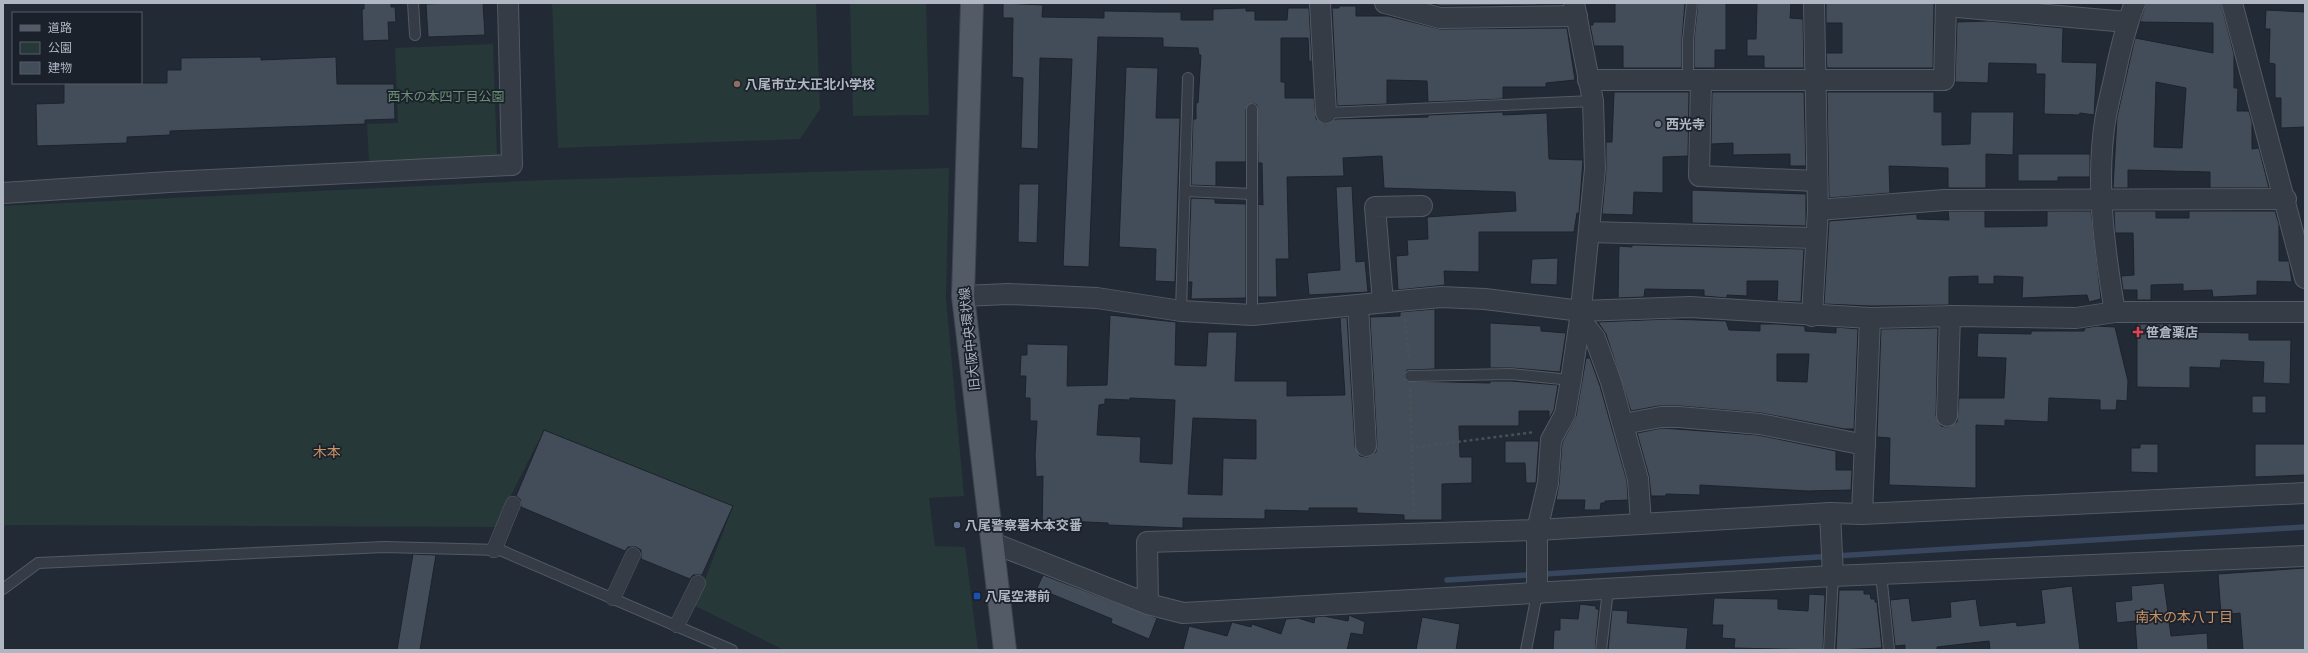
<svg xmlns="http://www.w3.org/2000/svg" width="2308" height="653" font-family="Helvetica,'Noto Sans JP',sans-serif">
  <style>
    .green { fill: #273838 }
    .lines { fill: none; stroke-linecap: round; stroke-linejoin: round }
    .stream { stroke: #39475e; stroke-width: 5.5 }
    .building { fill: #434d5a; stroke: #1d232d; fill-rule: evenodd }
    .service-casing { stroke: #535a64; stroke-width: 12 }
    .pedestrian-casing { stroke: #535a64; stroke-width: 16 }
    .minor-casing { stroke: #535a64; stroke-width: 22 }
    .primary-casing { stroke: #3f4550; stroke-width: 24 }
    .path { stroke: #435356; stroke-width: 2.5; stroke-dasharray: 3 3; stroke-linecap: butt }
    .service { stroke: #353c46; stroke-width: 10 }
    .pedestrian { stroke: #353c46; stroke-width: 15 }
    .minor { stroke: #353c46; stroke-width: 20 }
    .primary { stroke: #535b66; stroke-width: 22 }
    .education-dot { fill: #8d6e63; stroke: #1b212b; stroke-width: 1.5 }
    .worship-dot { fill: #6b7280; stroke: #1b212b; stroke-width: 1.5 }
    .health-dot { fill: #e0444e; stroke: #1b212b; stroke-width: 1.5 }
    .service-dot { fill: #5c6f8a; stroke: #1b212b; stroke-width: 1.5 }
    .transit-dot { fill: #1a4fb4; stroke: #1b212b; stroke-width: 1.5 }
    .labels { text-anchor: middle; stroke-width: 3.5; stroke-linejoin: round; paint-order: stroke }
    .poi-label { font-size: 13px; font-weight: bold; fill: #b0b7c3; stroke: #1b212b; text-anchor: start }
    .park-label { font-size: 13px; fill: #6a9173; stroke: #1b212b }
    .street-label { font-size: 13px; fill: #b0b7c3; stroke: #1b212b }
    .neighbourhood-label { font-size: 14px; fill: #c99265; stroke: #1b212b }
  </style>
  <rect width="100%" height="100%" fill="#222a35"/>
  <g class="green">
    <polygon points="552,3 816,3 820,109 800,139 558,148"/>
    <polygon points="850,3 926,3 929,115 853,116"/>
    <polygon points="493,44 497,157 369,162 367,124 398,123 395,48"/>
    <polygon points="949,168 946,298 964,496 929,498 935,546 965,547 978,650 784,650 695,606 733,506 544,430 495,527 6,525 3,528 3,206 546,180"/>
  </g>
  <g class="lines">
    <polyline class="stream" points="1447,580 2305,527"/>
  </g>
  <g class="building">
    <polygon points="364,3 391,3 391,7 395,7 396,22 388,22 389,40 363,41 362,9 364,9"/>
    <polygon points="451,3 483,3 485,35 428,37 426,4"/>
    <polygon points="1003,3 1043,5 1042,17 1104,18 1104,11 1158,12 1181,12 1181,20 1213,20 1213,9 1246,8 1246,11 1255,11 1255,20 1287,20 1288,8 1309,8 1312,61 1309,62 1308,38 1281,38 1281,82 1285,82 1285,98 1314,98 1316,119 1326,124 1336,119 1428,117 1428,115 1503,112 1503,115 1547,113 1549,159 1583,160 1579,213 1577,213 1574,232 1479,232 1479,272 1444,271 1445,285 1398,290 1396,256 1408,255 1407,240 1428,239 1427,217 1516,211 1515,192 1384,188 1382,156 1343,158 1344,176 1287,177 1289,259 1276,259 1277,297 1258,297 1258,204 1263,205 1262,163 1258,163 1257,105 1252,103 1246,109 1246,162 1216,162 1216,186 1191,185 1193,119 1196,119 1196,102 1198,103 1201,55 1199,55 1198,48 1163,47 1163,38 1098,37 1089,267 1063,266 1072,59 1040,58 1038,149 1021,148 1023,78 1012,77 1013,18 1003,18"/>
    <polygon points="1429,3 1537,3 1537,5 1441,6"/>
    <polygon points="1615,3 1685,3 1682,39 1682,68 1623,68 1623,46 1594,46 1590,25 1593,25 1593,22 1615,22"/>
    <polygon points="1698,3 1726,3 1726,50 1715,50 1715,68 1694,68 1694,40"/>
    <polygon points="1757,3 1791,3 1790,18 1803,19 1804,68 1764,68 1764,56 1747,56 1747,39 1756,39"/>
    <polygon points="1826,3 1934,3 1933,68 1827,68 1826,53 1842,53 1842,23 1826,23"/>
    <path d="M 2146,3 L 2221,3 L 2234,54 L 2234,88 L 2238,88 L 2237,111 L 2249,111 L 2252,122 L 2252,149 L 2259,148 L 2269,188 L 2210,188 L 2210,172 L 2128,170 L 2128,188 L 2113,188 L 2117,117 L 2135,38 L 2213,53 L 2213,23 L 2140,22 ZM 2156,82 L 2186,88 L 2182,148 L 2154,147 Z"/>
    <polygon points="1339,6 1356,6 1356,16 1388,16 1440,29 1567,28 1575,80 1546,83 1546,87 1503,87 1503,99 1428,102 1427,81 1387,80 1387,104 1337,106 1332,8 1339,8"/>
    <polygon points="2266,10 2305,12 2305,127 2281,128 2281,98 2275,98 2275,64 2269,63 2270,29 2265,29"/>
    <polygon points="1989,21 2063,28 2062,62 2097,63 2094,115 2080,113 2079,115 2044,114 2045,74 2036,74 2036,64 1989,63 1988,83 1955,82 1957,22"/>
    <polygon points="261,57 261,60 336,57 337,84 394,84 395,119 365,120 365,124 170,131 170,135 127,137 127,143 37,146 36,104 64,103 64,83 167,83 167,70 181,70 181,58"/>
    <polygon points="1126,67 1158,68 1156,118 1180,118 1175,282 1155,281 1156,249 1119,247"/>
    <polygon points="1614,92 1689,92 1688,156 1663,157 1663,193 1634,192 1633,215 1602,214 1606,170 1606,142 1612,142"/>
    <polygon points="1712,92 1804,92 1806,166 1790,166 1790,154 1733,155 1733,143 1711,144"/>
    <polygon points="1827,92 1934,92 1934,112 1942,112 1942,145 1970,144 1971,112 2014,112 2013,155 1986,154 1986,188 1948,188 1948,168 1889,166 1890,193 1829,198"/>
    <polygon points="2018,154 2090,154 2090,177 2058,177 2058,181 2018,181"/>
    <polygon points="1019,184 1039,184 1037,243 1018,242"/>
    <polygon points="1352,186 1356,262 1365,261 1368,292 1309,295 1307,273 1340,270 1336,187"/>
    <polygon points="1692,190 1806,194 1806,226 1692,223"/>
    <polygon points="1191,198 1215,199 1215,203 1246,204 1246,298 1191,299 1192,282 1188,282"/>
    <polygon points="1948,211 1985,211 1985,227 2047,226 2047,211 2091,211 2101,299 2089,302 2087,295 2022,298 2023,277 1994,276 1994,284 1978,284 1978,276 1949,277 1949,305 1870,306 1824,304 1829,221 1917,214 1917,219 1949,220"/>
    <polygon points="2114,211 2156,211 2156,218 2189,218 2189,211 2275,211 2279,224 2279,261 2289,261 2292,282 2257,281 2257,295 2213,297 2212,290 2183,291 2183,284 2151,285 2151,300 2137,300 2137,290 2123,290 2121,276 2134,275 2133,233 2115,233"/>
    <polygon points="1632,245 1804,249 1801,302 1777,301 1778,281 1747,281 1747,296 1727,295 1727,298 1704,296 1704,290 1645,289 1644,297 1618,298 1619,246 1632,247"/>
    <polygon points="1558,258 1557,285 1530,284 1532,259"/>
    <path d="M 1435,309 L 1435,369 L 1407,370 L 1404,376 L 1407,381 L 1490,383 L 1490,381 L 1511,381 L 1558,385 L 1554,410 L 1549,419 L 1549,411 L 1519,411 L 1519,426 L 1459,426 L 1460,457 L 1472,457 L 1472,483 L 1442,484 L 1442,520 L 1404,520 L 1404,515 L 1357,513 L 1357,508 L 1309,508 L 1309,511 L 1265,510 L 1265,519 L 1183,518 L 1183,528 L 1108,525 L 1108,523 L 1065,521 L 1065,532 L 1042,531 L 1043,476 L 1036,477 L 1035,455 L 1037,421 L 1030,421 L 1030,398 L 1025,398 L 1026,376 L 1020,376 L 1021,355 L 1027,355 L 1027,344 L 1068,345 L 1067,386 L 1107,385 L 1110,315 L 1176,322 L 1175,365 L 1206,366 L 1208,332 L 1237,332 L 1235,381 L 1287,381 L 1287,396 L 1345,395 L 1340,318 L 1347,317 L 1355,447 L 1360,456 L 1367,457 L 1376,452 L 1377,445 L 1370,317 L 1400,316 L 1400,312 ZM 1130,398 L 1175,400 L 1172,464 L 1140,462 L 1141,437 L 1097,435 L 1099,405 L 1105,404 L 1105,399 L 1130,400 ZM 1193,418 L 1256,420 L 1256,459 L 1223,458 L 1222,495 L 1188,494 Z"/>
    <path d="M 1669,319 L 1726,321 L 1729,330 L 1760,331 L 1760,324 L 1776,324 L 1805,326 L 1805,331 L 1836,333 L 1836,327 L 1858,329 L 1854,429 L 1844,429 L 1761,413 L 1680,406 L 1659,406 L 1631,411 L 1606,334 L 1598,322 ZM 1777,354 L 1809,354 L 1807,382 L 1777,381 Z"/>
    <polygon points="1490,323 1541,326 1541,331 1566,333 1560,372 1512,368 1490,368"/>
    <polygon points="2137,324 2191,324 2191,332 2249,333 2249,340 2291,340 2290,384 2263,383 2264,362 2221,360 2220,368 2190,367 2190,388 2137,387"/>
    <polygon points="2097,326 2115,327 2128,381 2127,401 2117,400 2116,410 2100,410 2100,400 2049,398 2048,422 2005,420 2005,426 1976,425 1976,488 1889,485 1890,438 1877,437 1881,329 1938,328 1936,416 1941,426 1947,427 1957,422 1959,398 2004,398 2006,358 1977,357 1978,333 2031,334 2031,331 2084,331 2085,328"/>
    <polygon points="1586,358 1590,358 1600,386 1627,481 1628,500 1605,501 1605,503 1601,503 1600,510 1584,510 1585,500 1556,500 1559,484 1562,443 1576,416"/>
    <rect x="2252" y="396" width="14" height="17"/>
    <polygon points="1662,428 1758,435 1836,451 1836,470 1852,470 1851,490 1808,491 1700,485 1700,495 1666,494 1666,496 1651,496 1649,476 1637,433"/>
    <polygon points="544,430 733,506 702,575 693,575 690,579 641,559 641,550 636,547 628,547 625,551 521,507 520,499 516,496"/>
    <polygon points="1505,441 1539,441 1536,483 1526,483 1525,463 1505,463"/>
    <polygon points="2140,444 2158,444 2158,473 2131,472 2131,448 2140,448"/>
    <polygon points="2255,444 2305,444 2305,475 2255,477"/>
    <polygon points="413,554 436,555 420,650 397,650"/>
    <polygon points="2305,568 2305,650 2243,650 2240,613 2221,615 2218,574"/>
    <polygon points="1043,575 1157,618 1149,639 1111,623 1112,619 1037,588"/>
    <polygon points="2164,583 2171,636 2207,633 2208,650 2137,650 2135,621 2117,623 2115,602 2132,600 2131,586"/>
    <polygon points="2072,586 2080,650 1990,650 1989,641 1937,647 1937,650 1905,650 1905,645 1895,646 1890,600 1909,598 1912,621 1951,617 1950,602 1976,599 1980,626 2016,622 2017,626 2045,623 2041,590"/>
    <polygon points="1839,590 1864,590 1864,594 1870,594 1871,599 1875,599 1875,602 1877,602 1882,648 1836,650"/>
    <polygon points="1809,594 1825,595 1823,650 1734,648 1735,639 1722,638 1723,625 1712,625 1714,598 1778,599 1778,609 1808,611"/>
    <polygon points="1580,604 1596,606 1596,609 1599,609 1595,650 1553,650 1554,630 1560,630 1560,618 1578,619"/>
    <polygon points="1612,610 1628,611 1627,623 1688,628 1686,650 1608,650"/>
    <polygon points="1349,615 1365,622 1363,635 1351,633 1347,650 1183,650 1189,626 1227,636 1232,622 1251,627 1252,624 1281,634 1286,619 1298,618 1314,623 1315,617 1324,616 1348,621"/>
    <polygon points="1422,617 1460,624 1456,650 1416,650"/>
  </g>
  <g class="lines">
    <g class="service-casing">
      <g id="service">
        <polyline points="413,3 415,35"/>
        <polyline points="1688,80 1688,40 1692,3"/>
        <polyline points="1252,109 1252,315"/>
        <polyline points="1326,113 1593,101"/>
        <polyline points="1185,191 1252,194"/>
        <polyline points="1181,311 1188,78"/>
        <polyline points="1410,376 1511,374 1571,380"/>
        <polyline points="1881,574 1889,650"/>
        <polyline points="3,589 38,563 384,547 500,550 732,650"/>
        <polyline points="1526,650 1537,594"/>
        <polyline points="1601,650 1608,590"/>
        <polyline points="1829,650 1833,576"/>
      </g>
    </g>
    <g class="pedestrian-casing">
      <g id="pedestrian">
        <polyline points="494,550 513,504"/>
        <polyline points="613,598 633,555"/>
        <polyline points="677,625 698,583"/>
      </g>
    </g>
    <g class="minor-casing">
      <g id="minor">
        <polyline points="1320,3 1326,113"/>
        <polyline points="1385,3 1440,18 1577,16"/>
        <polyline points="2232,3 2305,278"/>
        <polyline points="1946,6 2127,22"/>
        <polyline points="1588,80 1944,80 1946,3"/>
        <polyline points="1701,80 1699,176 1817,181"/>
        <polyline points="3,193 169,182 512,165 508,3"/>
        <polyline points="1818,210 1944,200 2286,199"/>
        <polyline points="1589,232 1816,238"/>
        <polyline points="963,296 1008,294 1097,298 1181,311 1252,315 1441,297 1485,299 1581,311 1690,307 1870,318 1956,316 2076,318 2115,312 2305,312"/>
        <polyline points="1383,302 1375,207 1422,206"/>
        <polyline points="1358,305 1366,446"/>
        <path d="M 2115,312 C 2104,248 2095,179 2106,115 C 2109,100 2113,85 2116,70 C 2121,47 2126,25 2135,3"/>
        <polyline points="1812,316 1818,210 1814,3"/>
        <polyline points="1580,319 1595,338 1611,382 1638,479 1641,524"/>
        <polyline points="1947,416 1950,316"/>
        <polyline points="1623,424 1661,417 1679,417 1760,424 1865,445"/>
        <polyline points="1830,513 1833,576"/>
        <polyline points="1862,514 1870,318"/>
        <polyline points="993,543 1148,604 1183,613 1833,576 2305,556"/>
        <polyline points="1537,594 1537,530 1548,483 1551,440 1565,414 1571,380 1580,319 1595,169 1593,101 1574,3"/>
        <polyline points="1148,604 1147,542 1537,530 1830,513 1862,514 2305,493"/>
      </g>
    </g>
    <g class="primary-casing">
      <polyline id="primary" points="972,3 963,296 1005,650"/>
    </g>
    <g class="path">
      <polyline points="1405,319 1409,362"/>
      <polyline points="1410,389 1414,516"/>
      <polyline points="1410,448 1535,432"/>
    </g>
    <use href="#service" class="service"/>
    <use href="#pedestrian" class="pedestrian"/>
    <use href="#minor" class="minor"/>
    <use href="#primary" class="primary"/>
  </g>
  <circle class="education-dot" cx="737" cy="84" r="4"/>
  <circle class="worship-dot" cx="1658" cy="124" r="4"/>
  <path class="health-dot" d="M2136 326h4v4h4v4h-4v4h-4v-4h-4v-4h4z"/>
  <circle class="service-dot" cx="957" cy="525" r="4"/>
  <rect class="transit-dot" x="973" y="592" width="8" height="8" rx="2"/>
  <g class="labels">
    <g class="poi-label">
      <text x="745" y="89">八尾市立大正北小学校</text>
      <text x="1666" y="129">西光寺</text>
      <text x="2146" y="337">笹倉薬店</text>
      <text x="965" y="530">八尾警察署木本交番</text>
      <text x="985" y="601">八尾空港前</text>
    </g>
    <g class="park-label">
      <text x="446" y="101">西木の本四丁目公園</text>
    </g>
    <g class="street-label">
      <text transform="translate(969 339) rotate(-96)" y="5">旧大阪中央環状線</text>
    </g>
    <g class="neighbourhood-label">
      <text x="327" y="457">木本</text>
      <text x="2184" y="622">南木の本八丁目</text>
    </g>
  </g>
  <rect width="2308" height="653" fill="none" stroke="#b0b7c3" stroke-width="8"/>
  <rect x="12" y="12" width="130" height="72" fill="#1b212b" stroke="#575d68"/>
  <rect x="20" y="25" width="20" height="6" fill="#535b66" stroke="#575d68"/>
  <text x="48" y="32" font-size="12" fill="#b0b7c3">道路</text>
  <rect x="20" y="42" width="20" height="12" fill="#273838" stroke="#575d68"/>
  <text x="48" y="52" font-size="12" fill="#b0b7c3">公園</text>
  <rect x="20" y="62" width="20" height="12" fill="#434d5a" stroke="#575d68"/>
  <text x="48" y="72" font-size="12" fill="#b0b7c3">建物</text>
</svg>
